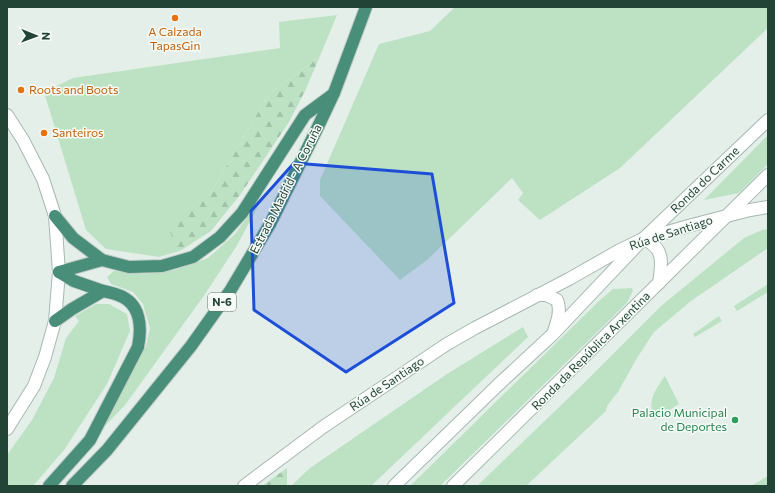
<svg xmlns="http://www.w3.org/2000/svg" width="775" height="493" font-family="Commissioner,sans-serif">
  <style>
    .green { fill: #bce2c3 }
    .forest { fill: url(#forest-firs) }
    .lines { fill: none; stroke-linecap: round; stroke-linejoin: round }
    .minor-casing { stroke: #a6b8b1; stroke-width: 14 }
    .tertiary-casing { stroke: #a6b8b1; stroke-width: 14 }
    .trunk-casing { stroke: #c1cbc7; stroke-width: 14 }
    .minor { stroke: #fff; stroke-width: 12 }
    .tertiary { stroke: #fff; stroke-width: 12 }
    .trunk { stroke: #488e78; stroke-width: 12 }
    .marked { fill: #1d4ed8; fill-opacity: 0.2; stroke: #1d4ed8; stroke-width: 3; stroke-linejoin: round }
    .food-dot { fill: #e8710a; stroke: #f6fbf8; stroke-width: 1.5 }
    .leisure-dot { fill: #2e9e5b; stroke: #f6fbf8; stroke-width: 1.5 }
    .labels { text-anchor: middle; stroke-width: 3; stroke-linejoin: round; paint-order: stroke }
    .shield { fill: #f6fbf8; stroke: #617b71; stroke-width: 1 }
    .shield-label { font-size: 11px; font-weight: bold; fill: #214437 }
    .food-label { font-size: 12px; fill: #c56008; stroke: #f6fbf8; text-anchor: start }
    .street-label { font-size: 12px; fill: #214437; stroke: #f6fbf8 }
    .leisure-label { font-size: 12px; fill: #27864d; stroke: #f6fbf8; text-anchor: end }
  </style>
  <defs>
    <pattern id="forest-firs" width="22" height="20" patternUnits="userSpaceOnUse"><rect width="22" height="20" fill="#bce2c3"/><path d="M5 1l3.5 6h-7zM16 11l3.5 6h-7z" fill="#a1c3a8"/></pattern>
  </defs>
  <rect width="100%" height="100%" fill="#e5efea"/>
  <g class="green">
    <polygon points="455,7 768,7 768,28 620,168 540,220 518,200 523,193 512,178 427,260 400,280 320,196 320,180 379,44 430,31"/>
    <polygon points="337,15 320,56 269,94 211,192 167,225 180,251 159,257 106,249 86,230 44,92 73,78 280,48 279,22"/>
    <polygon points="768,135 768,164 739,193 704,200"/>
    <polygon points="268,188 236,247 203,297 125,405 103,428 146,346 150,328 143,304 133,292 111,284 107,277 114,271 143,274 175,270 208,258 235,234"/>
    <polygon points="768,229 768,248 691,301 654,332 637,358 618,392 607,406 606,411 526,486 477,486 582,385 661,306 744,238 762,230"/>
    <polygon points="768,284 768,292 737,311 734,306"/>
    <polygon points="632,288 633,291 627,303 440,486 410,486 599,301 613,289"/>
    <polygon points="96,304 109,304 127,314 130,331 107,384 64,450 33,486 7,486 7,455 32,420 54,378 66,338 79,321 75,316"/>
    <polygon points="719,316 722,321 695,337 693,334"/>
    <polygon points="523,327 528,337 371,486 291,486 310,468 447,374"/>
    <path d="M 665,376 L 679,404 L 654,420 C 648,400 653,393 665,376 Z"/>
    <polygon points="768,476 768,486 751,486"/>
  </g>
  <g class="forest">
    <polygon points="320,56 305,91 289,122 240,195 211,231 180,251 166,225 211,192 269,94"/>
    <polygon points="287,468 287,486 262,486"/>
  </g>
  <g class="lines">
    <g class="minor-casing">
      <g id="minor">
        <polyline points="7,115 23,140 43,179 55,216 59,272"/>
        <path d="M 643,239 C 665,247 662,264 659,283"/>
        <path d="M 537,295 L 546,295 L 557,300 C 561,310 558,320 554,331"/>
        <polyline points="394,486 499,384 553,334 643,239 768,120"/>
        <polyline points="453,486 768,175"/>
      </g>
    </g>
    <g class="tertiary-casing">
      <g id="tertiary">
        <polyline points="7,429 34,386 45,357 55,321 59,272"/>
        <polyline points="244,486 323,427 447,344 475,328 569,279 620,250 643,239 692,225 750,210 768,207"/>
      </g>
    </g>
    <g class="trunk-casing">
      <g id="trunk">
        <polyline points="55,216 73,238 102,260 129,267 162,266 193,257 220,237 242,213 305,115 332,95"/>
        <polyline points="59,272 74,281 103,291"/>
        <polyline points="59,272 102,260"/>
        <path d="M 49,486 L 90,440 L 138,347 C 142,327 141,303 118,295 C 113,293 108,292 103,291 L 72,309 L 55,321"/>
        <polyline points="72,486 107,450 191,346 230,291 270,224 315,133 334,93 366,7"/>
      </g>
    </g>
    <use href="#minor" class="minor"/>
    <use href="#tertiary" class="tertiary"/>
    <use href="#trunk" class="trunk"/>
  </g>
  <path class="marked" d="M 294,163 L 432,174 L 454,303 L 346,372 L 254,310 L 251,211 Z"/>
  <g class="food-dot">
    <circle cx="175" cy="18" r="4"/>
    <circle cx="21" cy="90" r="4"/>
    <circle cx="44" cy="133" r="4"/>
  </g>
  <circle class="leisure-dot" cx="735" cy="420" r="4"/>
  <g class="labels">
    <rect class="shield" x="208" y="293" width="28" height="18" rx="3"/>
    <g class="shield-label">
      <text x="222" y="306">N-6</text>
    </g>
    <g class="food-label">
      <text x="175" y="36" text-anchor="middle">A Calzada<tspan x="175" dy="14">TapasGin</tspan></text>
      <text x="29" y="94">Roots and Boots</text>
      <text x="52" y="137">Santeiros</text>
    </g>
    <g class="street-label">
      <text transform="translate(705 180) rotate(-44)" y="4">Ronda do Carme</text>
      <text transform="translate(286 189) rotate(-63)" y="4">Estrada Madrid - A Coruña</text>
      <text transform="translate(671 233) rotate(-18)" y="4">Rúa de Santiago</text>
      <text transform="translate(591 351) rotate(-45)" y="4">Ronda da República Arxentina</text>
      <text transform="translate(387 384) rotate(-34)" y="4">Rúa de Santiago</text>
    </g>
    <g class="leisure-label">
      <text x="727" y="417">Palacio Municipal<tspan x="727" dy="14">de Deportes</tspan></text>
    </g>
  </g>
  <rect width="775" height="493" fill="none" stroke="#214437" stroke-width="16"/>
  <g transform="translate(36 36) rotate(91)" stroke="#f6fbf8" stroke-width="3" paint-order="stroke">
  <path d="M0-3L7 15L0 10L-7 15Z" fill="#214437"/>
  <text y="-6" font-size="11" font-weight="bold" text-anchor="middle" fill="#214437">N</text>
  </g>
</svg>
